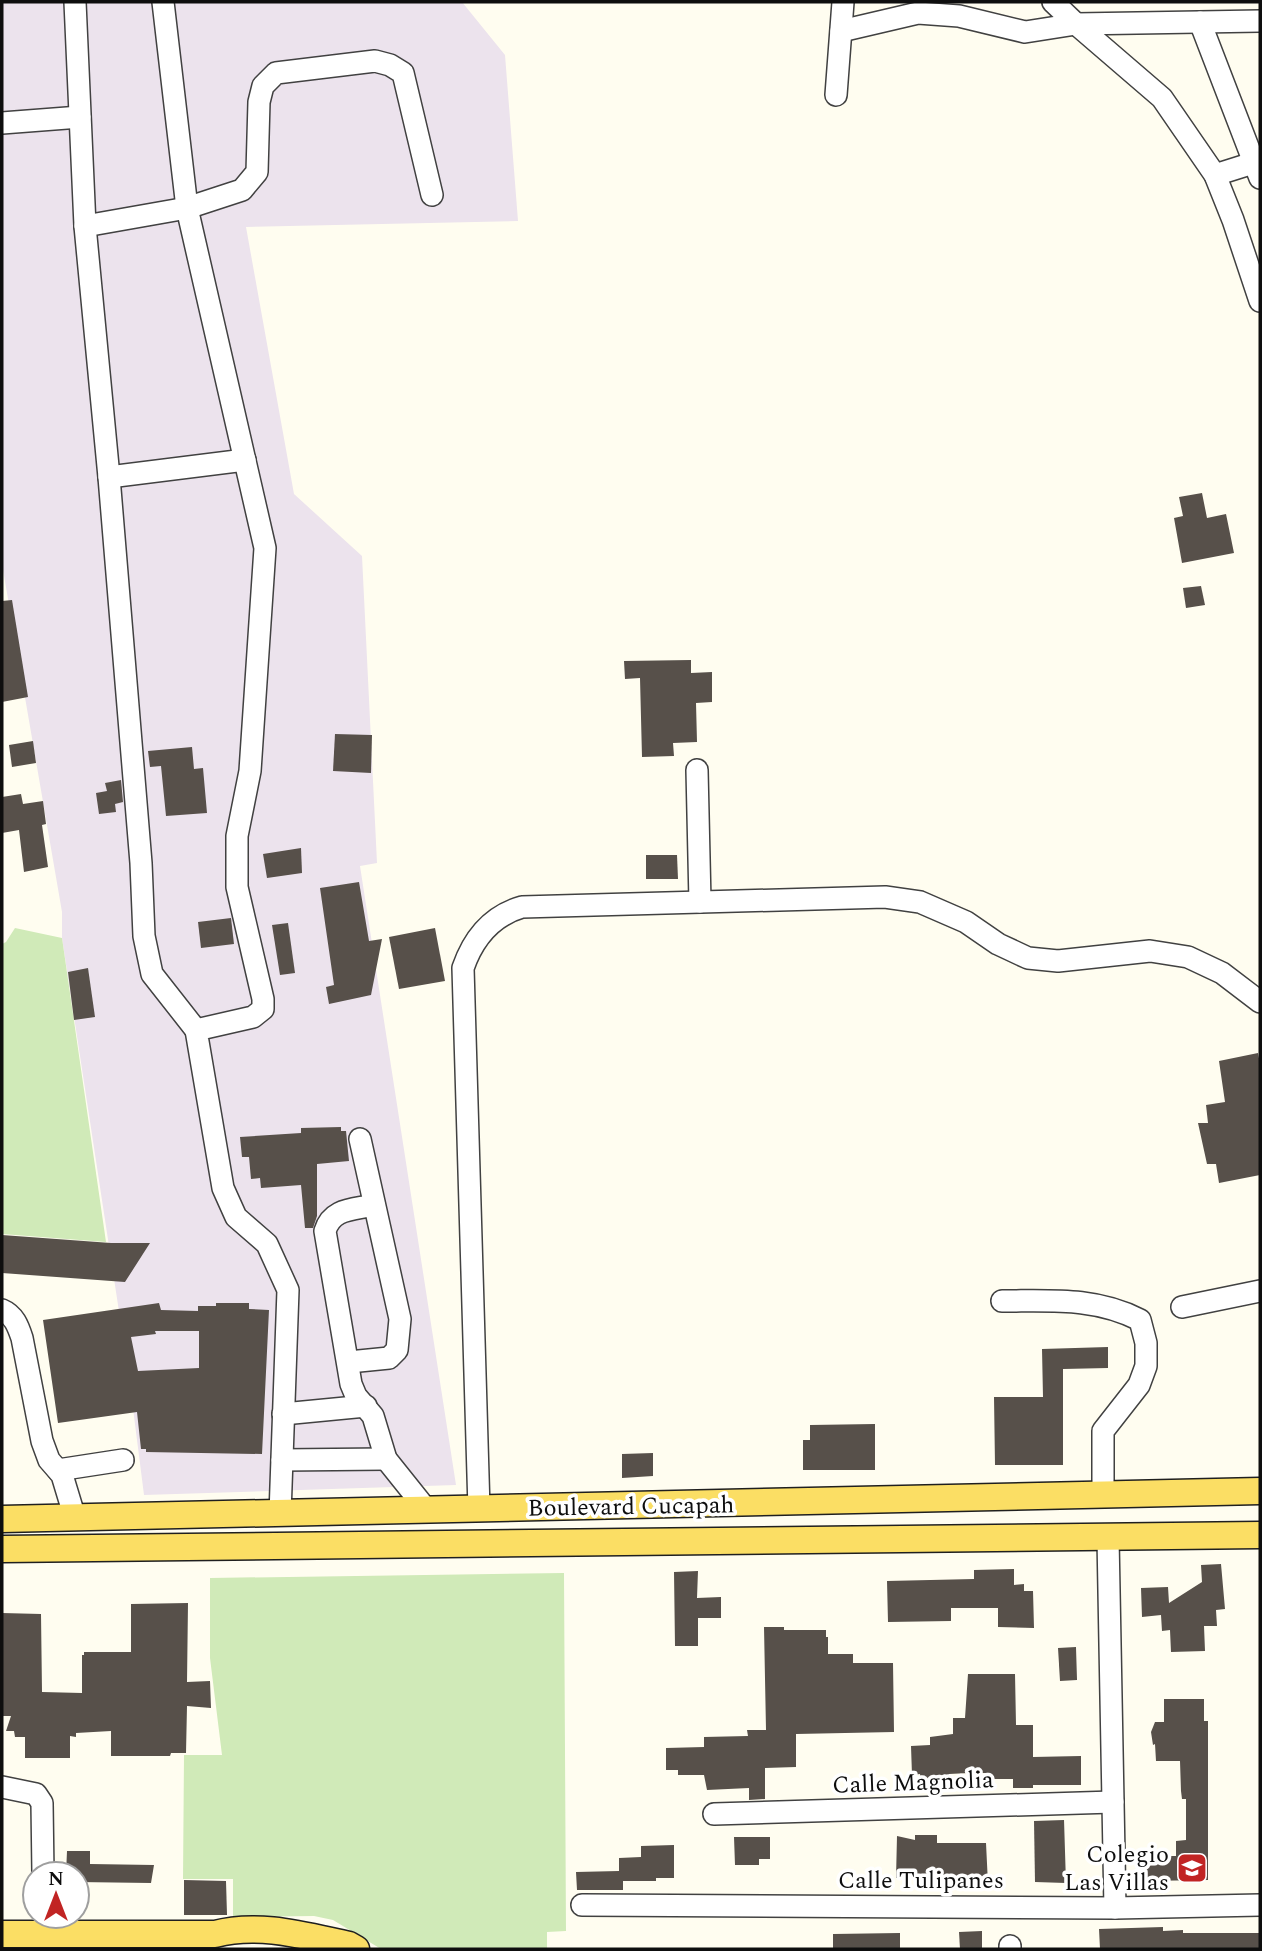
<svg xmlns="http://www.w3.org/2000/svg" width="1262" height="1951" font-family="Spectral,serif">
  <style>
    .industrial { fill: #ece3ed }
    .green { fill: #d0eab8 }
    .building { fill: #57504a; fill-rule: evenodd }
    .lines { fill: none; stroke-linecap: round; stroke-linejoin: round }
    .minor-casing { stroke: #414141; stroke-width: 24 }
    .major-casing { stroke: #1f1f1f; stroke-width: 29 }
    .minor { stroke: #fff; stroke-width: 21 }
    .major { stroke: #fbde64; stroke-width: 26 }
    .labels { text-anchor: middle; stroke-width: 7; stroke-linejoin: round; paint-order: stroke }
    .street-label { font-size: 24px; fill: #0e0e0e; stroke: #fff }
    .poi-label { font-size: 24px; fill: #0e0e0e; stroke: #fff; text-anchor: end }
  </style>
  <rect width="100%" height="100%" fill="#fffdf0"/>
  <polygon class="industrial" points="2,2 462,2 505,55 518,221 246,227 294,494 362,556 377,863 360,866 456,1485 144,1495 129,1377 62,938 62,912 2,564"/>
  <g class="green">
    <polygon points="15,928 62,938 106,1242 2,1234 2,944 6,942"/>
    <polygon points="564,1573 566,1931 547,1932 547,1949 381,1949 333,1920 314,1916 233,1917 233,1879 183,1879 184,1755 222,1755 210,1658 210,1578"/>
  </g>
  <g class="building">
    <polygon points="1202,493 1207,518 1226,514 1234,553 1182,563 1174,518 1183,516 1179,497"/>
    <polygon points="1201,586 1205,605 1186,608 1183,588"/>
    <polygon points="12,600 28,697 2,702 2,601"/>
    <polygon points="691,660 691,673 712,672 712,702 696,703 697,742 673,743 674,756 642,757 640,678 625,679 624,661"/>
    <polygon points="335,734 372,735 371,773 333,771"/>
    <polygon points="33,741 36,763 12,767 9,745"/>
    <polygon points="192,747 194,769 203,768 207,813 166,816 161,766 150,767 148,751"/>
    <polygon points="121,780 123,802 115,804 116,812 99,814 96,793 107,791 105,783"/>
    <polygon points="21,794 23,804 43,801 46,824 42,825 48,867 24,872 19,830 2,833 2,797"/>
    <polygon points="301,848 302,873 267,878 263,854"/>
    <polygon points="646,855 677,855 678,879 646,879"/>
    <polygon points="359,882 369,941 382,939 371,995 329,1004 326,987 334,985 320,888"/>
    <polygon points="231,918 234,944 201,948 198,922"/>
    <polygon points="288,923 295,973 280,975 272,925"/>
    <polygon points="435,928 445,981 399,989 389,937"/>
    <polygon points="88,968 95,1017 74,1020 68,972"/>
    <polygon points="1258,1053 1260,1064 1260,1175 1219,1183 1216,1164 1207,1164 1198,1123 1208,1123 1206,1105 1225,1102 1219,1061"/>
    <polygon points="341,1127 341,1131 346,1131 349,1161 317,1164 317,1216 313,1228 305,1228 301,1185 261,1188 260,1178 251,1179 249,1157 242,1157 240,1137 301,1133 301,1128"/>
    <polygon points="2,1235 111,1243 150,1243 125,1282 2,1273"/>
    <path d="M 159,1303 L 161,1310 L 198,1311 L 198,1306 L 216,1306 L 216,1303 L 249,1303 L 249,1309 L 269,1310 L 262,1454 L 146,1452 L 146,1449 L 141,1449 L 137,1412 L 58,1423 L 43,1320 ZM 155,1331 L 199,1331 L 199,1368 L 138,1371 L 131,1337 L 156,1334 Z"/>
    <polygon points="1108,1347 1108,1368 1063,1369 1063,1465 995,1465 994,1397 1043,1397 1042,1349"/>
    <polygon points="875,1424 875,1470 803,1470 803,1440 810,1440 810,1425"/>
    <polygon points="653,1453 653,1476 622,1478 622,1454"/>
    <polygon points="1221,1564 1225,1609 1216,1610 1217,1626 1204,1626 1205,1651 1171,1652 1170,1630 1162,1631 1161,1615 1142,1617 1141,1588 1168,1587 1169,1603 1202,1582 1201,1565"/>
    <polygon points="1014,1569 1014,1585 1024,1584 1024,1591 1033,1591 1034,1628 998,1627 998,1608 951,1608 951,1621 888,1622 887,1581 974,1579 974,1570"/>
    <polygon points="698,1571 697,1598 721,1597 721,1618 698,1618 698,1646 675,1646 674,1572"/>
    <polygon points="188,1603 187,1682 210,1681 211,1708 187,1706 186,1753 171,1753 170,1756 111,1756 111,1731 76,1733 76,1737 70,1736 70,1758 25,1758 25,1737 15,1737 14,1731 6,1731 11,1716 2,1716 2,1613 41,1614 42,1692 82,1693 82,1655 84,1655 84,1652 131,1652 131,1604"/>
    <polygon points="764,1627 784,1627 784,1630 826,1630 826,1637 828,1637 828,1654 853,1654 853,1663 893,1663 894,1732 796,1734 796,1767 765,1768 765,1799 749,1800 749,1788 707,1790 704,1775 678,1775 678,1770 666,1770 666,1748 704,1747 704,1737 748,1736 747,1730 766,1730"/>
    <polygon points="1076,1647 1077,1680 1060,1681 1058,1648"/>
    <polygon points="968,1674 1015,1674 1016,1725 1033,1725 1033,1757 1081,1756 1081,1785 1033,1785 1033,1788 1013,1788 1013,1779 987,1779 987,1773 969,1773 949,1774 949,1778 939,1778 939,1790 922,1790 920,1774 912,1775 911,1746 930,1745 930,1737 953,1734 953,1718 965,1718"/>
    <polygon points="1164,1699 1204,1699 1204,1721 1208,1721 1208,1880 1145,1881 1145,1861 1159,1861 1159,1856 1176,1856 1176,1841 1186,1840 1186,1799 1182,1799 1181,1791 1180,1761 1156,1761 1155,1744 1153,1745 1151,1732 1155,1722 1164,1722"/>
    <polygon points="1064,1820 1066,1883 1035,1882 1034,1821"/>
    <polygon points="915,1835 937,1835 937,1843 986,1843 988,1884 940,1886 940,1878 896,1878 897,1836 915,1840"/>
    <polygon points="734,1837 770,1837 770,1859 759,1859 759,1865 735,1865"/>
    <polygon points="674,1845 674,1878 656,1878 656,1881 623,1881 623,1890 577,1890 576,1872 619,1871 619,1858 641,1857 641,1846"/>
    <polygon points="67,1851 90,1851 90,1864 154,1865 151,1883 77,1882 77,1874 66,1874"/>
    <polygon points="184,1880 226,1881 227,1915 184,1915"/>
    <polygon points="1163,1927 1163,1931 1183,1930 1183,1933 1260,1933 1260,1949 1100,1949 1099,1929"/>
    <polygon points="982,1931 982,1949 960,1949 959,1932"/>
    <polygon points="900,1933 900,1949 833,1949 833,1934"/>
  </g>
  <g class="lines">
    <g class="minor-casing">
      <g id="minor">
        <polyline points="75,2 85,226 109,477 141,863 144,936 152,974 196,1030"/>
        <polyline points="163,2 187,208 265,548 250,771 237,836 237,887 263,999 263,1009 253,1017 196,1030 223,1188 236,1217 267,1244 288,1290 280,1514"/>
        <polyline points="1053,2 1076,24 1162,98 1215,175 1233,220 1260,301"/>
        <polyline points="1200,22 1260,178"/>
        <polyline points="841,31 918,13 959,16 1025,32 1076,24 1260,21"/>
        <polyline points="836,95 843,2"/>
        <polyline points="2,123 80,117"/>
        <polyline points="1215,175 1253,163"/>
        <polyline points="85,226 187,208 242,190 257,172 259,102 263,86 276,73 375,61 390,65 403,73 432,195"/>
        <polyline points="109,477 245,460"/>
        <polyline points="697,770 700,902"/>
        <path d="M 374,1205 C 353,1210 332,1208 325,1231 L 351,1384 L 356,1396 L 373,1416 L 386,1459 L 426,1509"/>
        <path d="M 1002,1301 C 1051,1301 1095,1297 1140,1320 L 1146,1343 L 1146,1366 L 1139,1385 L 1103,1431 L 1103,1495"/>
        <polyline points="1182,1307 1260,1291"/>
        <path d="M 2,1310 C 14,1315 18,1326 22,1338 L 42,1441 L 49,1460 L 62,1475 L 75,1518"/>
        <polyline points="349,1362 389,1358 397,1350 400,1319 360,1139"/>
        <polyline points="283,1414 366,1406"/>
        <polyline points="282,1460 386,1459"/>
        <polyline points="58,1470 123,1460"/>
        <path d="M 479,1509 L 463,968 C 473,939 491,916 522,907 L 885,897 L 920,902 L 966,922 L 998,944 L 1028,958 L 1058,961 L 1150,951 L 1188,957 L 1222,973 L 1260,1002"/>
        <polyline points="1108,1538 1115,1908"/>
        <polyline points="2,1787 36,1794 42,1803 43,1874"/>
        <polyline points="714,1814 1113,1802"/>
        <polyline points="582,1905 1115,1908 1260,1905"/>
        <polyline points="1010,1946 1010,1949"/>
      </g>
    </g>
    <g class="major-casing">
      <g id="major">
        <polyline points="2,1519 1260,1491"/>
        <polyline points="2,1549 1260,1535"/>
        <path d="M 2,1934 L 215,1934 C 259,1922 306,1936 349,1945 L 356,1949"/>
      </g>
    </g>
    <use href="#minor" class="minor"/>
    <use href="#major" class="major"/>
  </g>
  <defs>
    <g id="school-square" transform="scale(1.575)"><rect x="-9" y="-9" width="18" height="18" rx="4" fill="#c12423" stroke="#fff"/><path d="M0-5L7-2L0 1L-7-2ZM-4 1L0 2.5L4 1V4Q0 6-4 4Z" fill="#fff"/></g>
  </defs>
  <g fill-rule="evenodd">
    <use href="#school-square" x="1192" y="1868"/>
  </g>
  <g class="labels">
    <g class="street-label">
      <text transform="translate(631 1506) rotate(-1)" y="8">Boulevard Cucapah</text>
      <text transform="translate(913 1782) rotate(-2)" y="8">Calle Magnolia</text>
      <text x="921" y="1888">Calle Tulipanes</text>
    </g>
    <g class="poi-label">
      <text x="1169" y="1862">Colegio<tspan x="1169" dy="28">Las Villas</tspan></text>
    </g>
  </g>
  <rect width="1262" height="1951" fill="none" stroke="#0e0e0e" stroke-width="7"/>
  <g transform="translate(56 1895)"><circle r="33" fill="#ffffff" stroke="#9f9f9f" stroke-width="2"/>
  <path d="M0-5L12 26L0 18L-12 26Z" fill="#c12423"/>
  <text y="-10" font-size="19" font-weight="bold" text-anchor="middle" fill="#0e0e0e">N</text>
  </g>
</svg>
